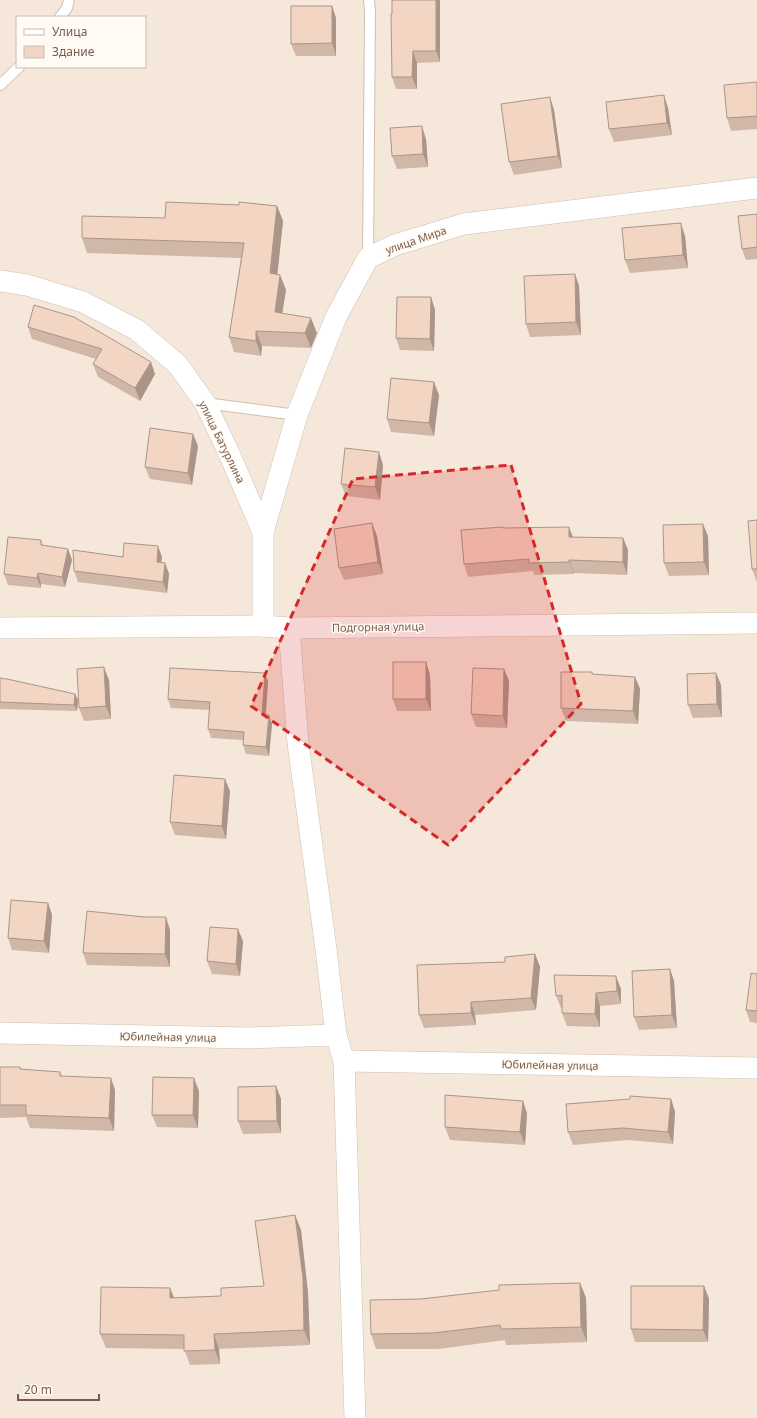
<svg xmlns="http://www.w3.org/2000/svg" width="757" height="1418" font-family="'Noto Sans',sans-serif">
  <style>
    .residential { fill: #f5e8da; fill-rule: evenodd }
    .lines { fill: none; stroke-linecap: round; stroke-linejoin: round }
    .lane-casing { stroke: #d1beb0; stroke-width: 12 }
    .street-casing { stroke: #d1beb0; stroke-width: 22 }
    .lane { stroke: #fff; stroke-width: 10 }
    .street { stroke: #fff; stroke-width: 21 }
    .wall { fill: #d1b7a8 }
    .shaded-wall { fill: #aa9588 }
    .building { fill: #f3d5c3; stroke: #aa9588 }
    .marked { fill: #d62828; fill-opacity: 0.2; stroke: #d62828; stroke-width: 3; stroke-dasharray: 8 5; stroke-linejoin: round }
    .labels { text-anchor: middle; stroke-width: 3; stroke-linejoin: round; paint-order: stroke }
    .street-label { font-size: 11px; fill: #7a5c4d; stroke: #fffaf3 }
  </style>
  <rect width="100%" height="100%" fill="#fdf6ec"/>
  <path class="residential" d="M 0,0 L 757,0 L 757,1418 L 0,1418 ZM 17,17 L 145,17 L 145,67 L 17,67 Z"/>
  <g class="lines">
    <g class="lane-casing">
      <g id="lane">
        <polyline points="60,17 67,8 69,0"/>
        <polyline points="0,85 19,67"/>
        <polyline points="368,258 370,11 369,0"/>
        <polyline points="205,403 297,415"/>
      </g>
    </g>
    <g class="street-casing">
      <g id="street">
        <polyline points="0,281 27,285 83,302 137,330 178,365 205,403 228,451 263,532 263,626"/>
        <polyline points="263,532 297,415 336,317 368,258 395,245 464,224 757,188"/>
        <polyline points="0,628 263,626 289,628 757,623"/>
        <polyline points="289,628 298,743 326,949 336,1035 344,1061 355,1418"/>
        <polyline points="0,1033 249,1038 336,1035"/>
        <polyline points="344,1061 757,1068"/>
      </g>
    </g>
    <use href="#lane" class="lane"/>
    <use href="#street" class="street"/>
  </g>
  <g class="wall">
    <polygon points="392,0 440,0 440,62 417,63 417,89 396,89 392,77"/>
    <polygon points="332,6 336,18 336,56 296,56 291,44"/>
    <polygon points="757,82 757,129 731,131 727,118"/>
    <polygon points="668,108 672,135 614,142 609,129"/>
    <polygon points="554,110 562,168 514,175 509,162"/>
    <polygon points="426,139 428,167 397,169 392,156"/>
    <polygon points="239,205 277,206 283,221 277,274 280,275 286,290 282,313 317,333 311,348 262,346 261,356 234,352 229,337 241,258 87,253 82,238 165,218"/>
    <polygon points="757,214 757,259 746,260 742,249"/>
    <polygon points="685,236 688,268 630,273 625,260"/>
    <polygon points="575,274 579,286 581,335 530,337 526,324"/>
    <polygon points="431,297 435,310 434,351 400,350 396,338"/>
    <polygon points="34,305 155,374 140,401 98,377 93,364 96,359 32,339 28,327"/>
    <polygon points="439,395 434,436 391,432 387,419"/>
    <polygon points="198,446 192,485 150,479 145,467"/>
    <polygon points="383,465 380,500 346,496 341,484"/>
    <polygon points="757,520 757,582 752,569"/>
    <polygon points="503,527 503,528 573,537 623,538 628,550 627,575 574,573 574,574 534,575 533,571 468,577 464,564"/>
    <polygon points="377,536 383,574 344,580 339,568"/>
    <polygon points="708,536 709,575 669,576 664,563"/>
    <polygon points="41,540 43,545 68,549 72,560 65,587 41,584 41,588 8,585 4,574"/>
    <polygon points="123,557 162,557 161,563 165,563 169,574 167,593 78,582 74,571"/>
    <polygon points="426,662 430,675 431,711 397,711 393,699"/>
    <polygon points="504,669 509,681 507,728 476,727 471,714"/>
    <polygon points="592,672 593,674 635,677 640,689 638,724 566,721 561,708"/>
    <polygon points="716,673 721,685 722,717 693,718 688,705"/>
    <polygon points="0,678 75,694 78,700 77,711 0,709"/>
    <polygon points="109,680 111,719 84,721 79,708"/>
    <polygon points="268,681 266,715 269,715 272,724 269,756 246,754 243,745 243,740 211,738 208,729 209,710 171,708 168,699"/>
    <polygon points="230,791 226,839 175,835 170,822"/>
    <polygon points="48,903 52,915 49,953 12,950 8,938"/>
    <polygon points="170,930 170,967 87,965 83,953"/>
    <polygon points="243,941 240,976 212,974 207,961"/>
    <polygon points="535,954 540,967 536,1010 475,1015 476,1025 424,1028 419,1015 505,962"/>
    <polygon points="670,969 674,981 677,1028 639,1030 634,1017"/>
    <polygon points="757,974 757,1023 750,1022 746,1010"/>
    <polygon points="621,989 621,1004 600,1006 600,1027 567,1026 562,1013 562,1008 561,1008 556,996"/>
    <polygon points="0,1067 20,1067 21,1069 60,1072 62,1076 115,1090 114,1131 30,1128 26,1117 0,1118"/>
    <polygon points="276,1086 281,1099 281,1133 243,1134 238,1121"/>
    <polygon points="199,1091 198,1128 157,1127 152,1115"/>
    <polygon points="671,1099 675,1112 673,1144 628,1140 573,1145 568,1132"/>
    <polygon points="527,1113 525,1145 450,1140 445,1127"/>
    <polygon points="295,1215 301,1230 308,1293 310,1345 219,1349 220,1364 190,1365 184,1349 106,1348 100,1334 170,1288 174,1298 221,1296 264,1286"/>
    <polygon points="580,1283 586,1298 587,1342 506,1345 505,1340 439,1349 376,1349 371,1334 421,1299"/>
    <polygon points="704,1286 709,1299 708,1342 635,1342 631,1329"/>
  </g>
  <g class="shaded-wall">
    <polygon points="436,0 440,0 440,62 436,51"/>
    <polygon points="332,6 336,18 336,56 332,43"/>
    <polygon points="413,51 417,63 417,89 412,77"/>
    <polygon points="664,95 668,108 672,135 667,123"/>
    <polygon points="550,97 554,110 562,168 558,156"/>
    <polygon points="422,126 426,139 428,167 423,154"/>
    <polygon points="277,206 283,221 276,288 270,273"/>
    <polygon points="681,223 685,236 688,268 683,255"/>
    <polygon points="575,274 579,286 581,335 576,322"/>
    <polygon points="280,275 286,290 280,327 275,312"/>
    <polygon points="431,297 435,310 434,351 430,339"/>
    <polygon points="311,318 317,333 311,348 305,333"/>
    <polygon points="256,331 262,346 261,356 256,341"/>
    <polygon points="151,362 155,374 140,401 135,388"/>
    <polygon points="434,382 439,395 434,436 429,423"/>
    <polygon points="193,434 198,446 192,485 188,473"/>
    <polygon points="379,452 383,465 380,500 375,487"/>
    <polygon points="372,523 377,536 383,574 378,562"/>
    <polygon points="703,524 708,536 709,575 704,562"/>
    <polygon points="569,527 574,540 569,537"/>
    <polygon points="623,538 628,550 627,575 623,562"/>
    <polygon points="158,546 162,557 160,572 157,562"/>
    <polygon points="68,549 72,560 65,587 62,577"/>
    <polygon points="569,560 574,573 574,574 569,562"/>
    <polygon points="165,563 169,574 167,593 163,582"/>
    <polygon points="38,573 41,584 41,588 37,578"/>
    <polygon points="426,662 430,675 431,711 426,699"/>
    <polygon points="104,667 109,680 111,719 106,706"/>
    <polygon points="504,669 509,681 507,728 503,716"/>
    <polygon points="265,673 268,681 265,723 262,715"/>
    <polygon points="716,673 721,685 722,717 717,704"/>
    <polygon points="635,677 640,689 638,724 633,711"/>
    <polygon points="75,694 78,700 77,711 74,705"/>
    <polygon points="269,715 272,724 269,756 266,747"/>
    <polygon points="225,779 230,791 226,839 222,826"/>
    <polygon points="48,903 52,915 49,953 44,941"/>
    <polygon points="166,917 170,930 170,967 165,954"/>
    <polygon points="238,929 243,941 240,976 236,964"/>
    <polygon points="535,954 540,967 536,1010 531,998"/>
    <polygon points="670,969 674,981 677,1028 672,1015"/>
    <polygon points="616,976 621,989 621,1004 617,991"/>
    <polygon points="596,993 600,1006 600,1027 595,1014"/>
    <polygon points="471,1002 475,1015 476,1025 471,1013"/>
    <polygon points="111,1078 115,1090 114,1131 109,1118"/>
    <polygon points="194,1078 199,1091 198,1128 193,1115"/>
    <polygon points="276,1086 281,1099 281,1133 277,1121"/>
    <polygon points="671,1099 675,1112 673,1144 668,1132"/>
    <polygon points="523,1101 527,1113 525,1145 520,1132"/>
    <polygon points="295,1215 301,1230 308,1293 310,1345 304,1330"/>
    <polygon points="580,1283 586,1298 587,1342 581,1327"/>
    <polygon points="704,1286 709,1299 708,1342 703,1330"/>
    <polygon points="170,1288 176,1303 170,1298"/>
    <polygon points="214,1334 219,1349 220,1364 215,1350"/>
  </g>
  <g class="building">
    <polygon points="392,0 436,0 436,51 413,51 412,77 392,77 391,14 392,14"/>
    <polygon points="291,6 332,6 332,43 291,44"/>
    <polygon points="757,82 757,116 727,118 724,85"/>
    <polygon points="664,95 667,123 609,129 606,102"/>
    <polygon points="550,97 558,156 509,162 501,104"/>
    <polygon points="422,126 423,154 392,156 390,128"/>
    <polygon points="166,202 239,205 239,202 277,206 270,273 280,275 275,312 311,318 305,333 256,331 256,341 229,337 244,243 82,238 82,216 165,218"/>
    <polygon points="757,214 757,247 742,249 738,216"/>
    <polygon points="681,223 683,255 625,260 622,228"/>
    <polygon points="575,274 576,322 526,324 524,276"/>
    <polygon points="397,297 431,297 430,339 396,338"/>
    <polygon points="34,305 74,317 151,362 135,388 93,364 102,349 28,327"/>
    <polygon points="391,378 434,382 429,423 387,419"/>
    <polygon points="150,428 193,434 188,473 145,467"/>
    <polygon points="345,448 379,452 375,487 341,484"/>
    <polygon points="757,520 757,569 752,569 748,521"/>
    <polygon points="372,523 378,562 339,568 334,529"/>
    <polygon points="703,524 704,562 664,563 663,525"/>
    <polygon points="503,527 503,528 569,527 569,537 623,538 623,562 569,560 569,562 529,563 529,559 464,564 461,530"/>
    <polygon points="8,537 41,540 41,545 68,549 62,577 38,573 37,578 4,574"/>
    <polygon points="124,543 158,546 157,562 165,563 163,582 74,571 73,550 123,557"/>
    <rect x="393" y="662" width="33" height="37"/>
    <polygon points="104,667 106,706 79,708 77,669"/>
    <polygon points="170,668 265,673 262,715 269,715 266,747 243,745 244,732 208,729 210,702 168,699"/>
    <polygon points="473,668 504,669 503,716 471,714"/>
    <polygon points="561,672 592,672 592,674 635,677 633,711 561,708"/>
    <polygon points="716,673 717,704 688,705 687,674"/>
    <polygon points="0,678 7,679 75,694 74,705 0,702"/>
    <polygon points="174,775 225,779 222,826 170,822"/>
    <polygon points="11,900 48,903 44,941 8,938"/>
    <polygon points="87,911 144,917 166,917 165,954 83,953"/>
    <polygon points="210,927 238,929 236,964 207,961"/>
    <polygon points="535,954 531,998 471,1002 471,1013 419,1015 417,965 505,962 505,957"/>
    <polygon points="670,969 672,1015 634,1017 632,971"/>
    <polygon points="751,973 757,974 757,1011 746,1010"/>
    <polygon points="554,975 616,976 617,991 596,993 595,1014 562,1013 562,995 556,996"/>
    <polygon points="0,1067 20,1067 20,1069 60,1072 60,1076 111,1078 109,1118 26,1115 26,1105 0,1105"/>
    <polygon points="153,1077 194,1078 193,1115 152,1115"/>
    <polygon points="276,1086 277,1121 238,1121 238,1087"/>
    <polygon points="445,1095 523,1101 520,1132 445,1127"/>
    <polygon points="630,1096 671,1099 668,1132 623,1128 568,1132 566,1104 630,1099"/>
    <polygon points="295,1215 303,1278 304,1330 214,1334 215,1350 184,1351 184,1335 100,1334 101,1287 170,1288 170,1298 221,1296 221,1288 264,1286 255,1221"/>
    <polygon points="580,1283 581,1327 501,1329 500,1325 433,1333 371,1334 370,1300 421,1299 499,1290 499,1285"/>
    <polygon points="631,1286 704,1286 703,1330 631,1329"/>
  </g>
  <path class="marked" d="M 511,465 L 581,704 L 448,845 L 251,706 L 353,479 Z"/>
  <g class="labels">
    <g class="street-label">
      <text transform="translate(416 240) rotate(-19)" y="4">улица Мира</text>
      <text transform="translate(222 442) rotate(64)" y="4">улица Батурлина</text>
      <text transform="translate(378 627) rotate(-1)" y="4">Подгорная улица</text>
      <text transform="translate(168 1037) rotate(1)" y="4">Юбилейная улица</text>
      <text transform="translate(550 1065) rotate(1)" y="4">Юбилейная улица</text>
    </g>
  </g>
  <rect x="16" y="16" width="130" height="52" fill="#fffaf3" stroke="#cabbb1"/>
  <rect x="24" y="29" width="20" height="6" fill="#ffffff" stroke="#cabbb1"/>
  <text x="52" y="36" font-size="12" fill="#7a5c4d">Улица</text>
  <rect x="24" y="46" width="20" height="12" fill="#f3d5c3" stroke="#cabbb1"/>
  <text x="52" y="56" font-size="12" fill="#7a5c4d">Здание</text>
  <path d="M18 1394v6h81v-6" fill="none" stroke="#7a5c4d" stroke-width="2"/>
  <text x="24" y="1394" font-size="12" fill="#7a5c4d" stroke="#fffaf3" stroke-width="3" paint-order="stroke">20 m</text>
</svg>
